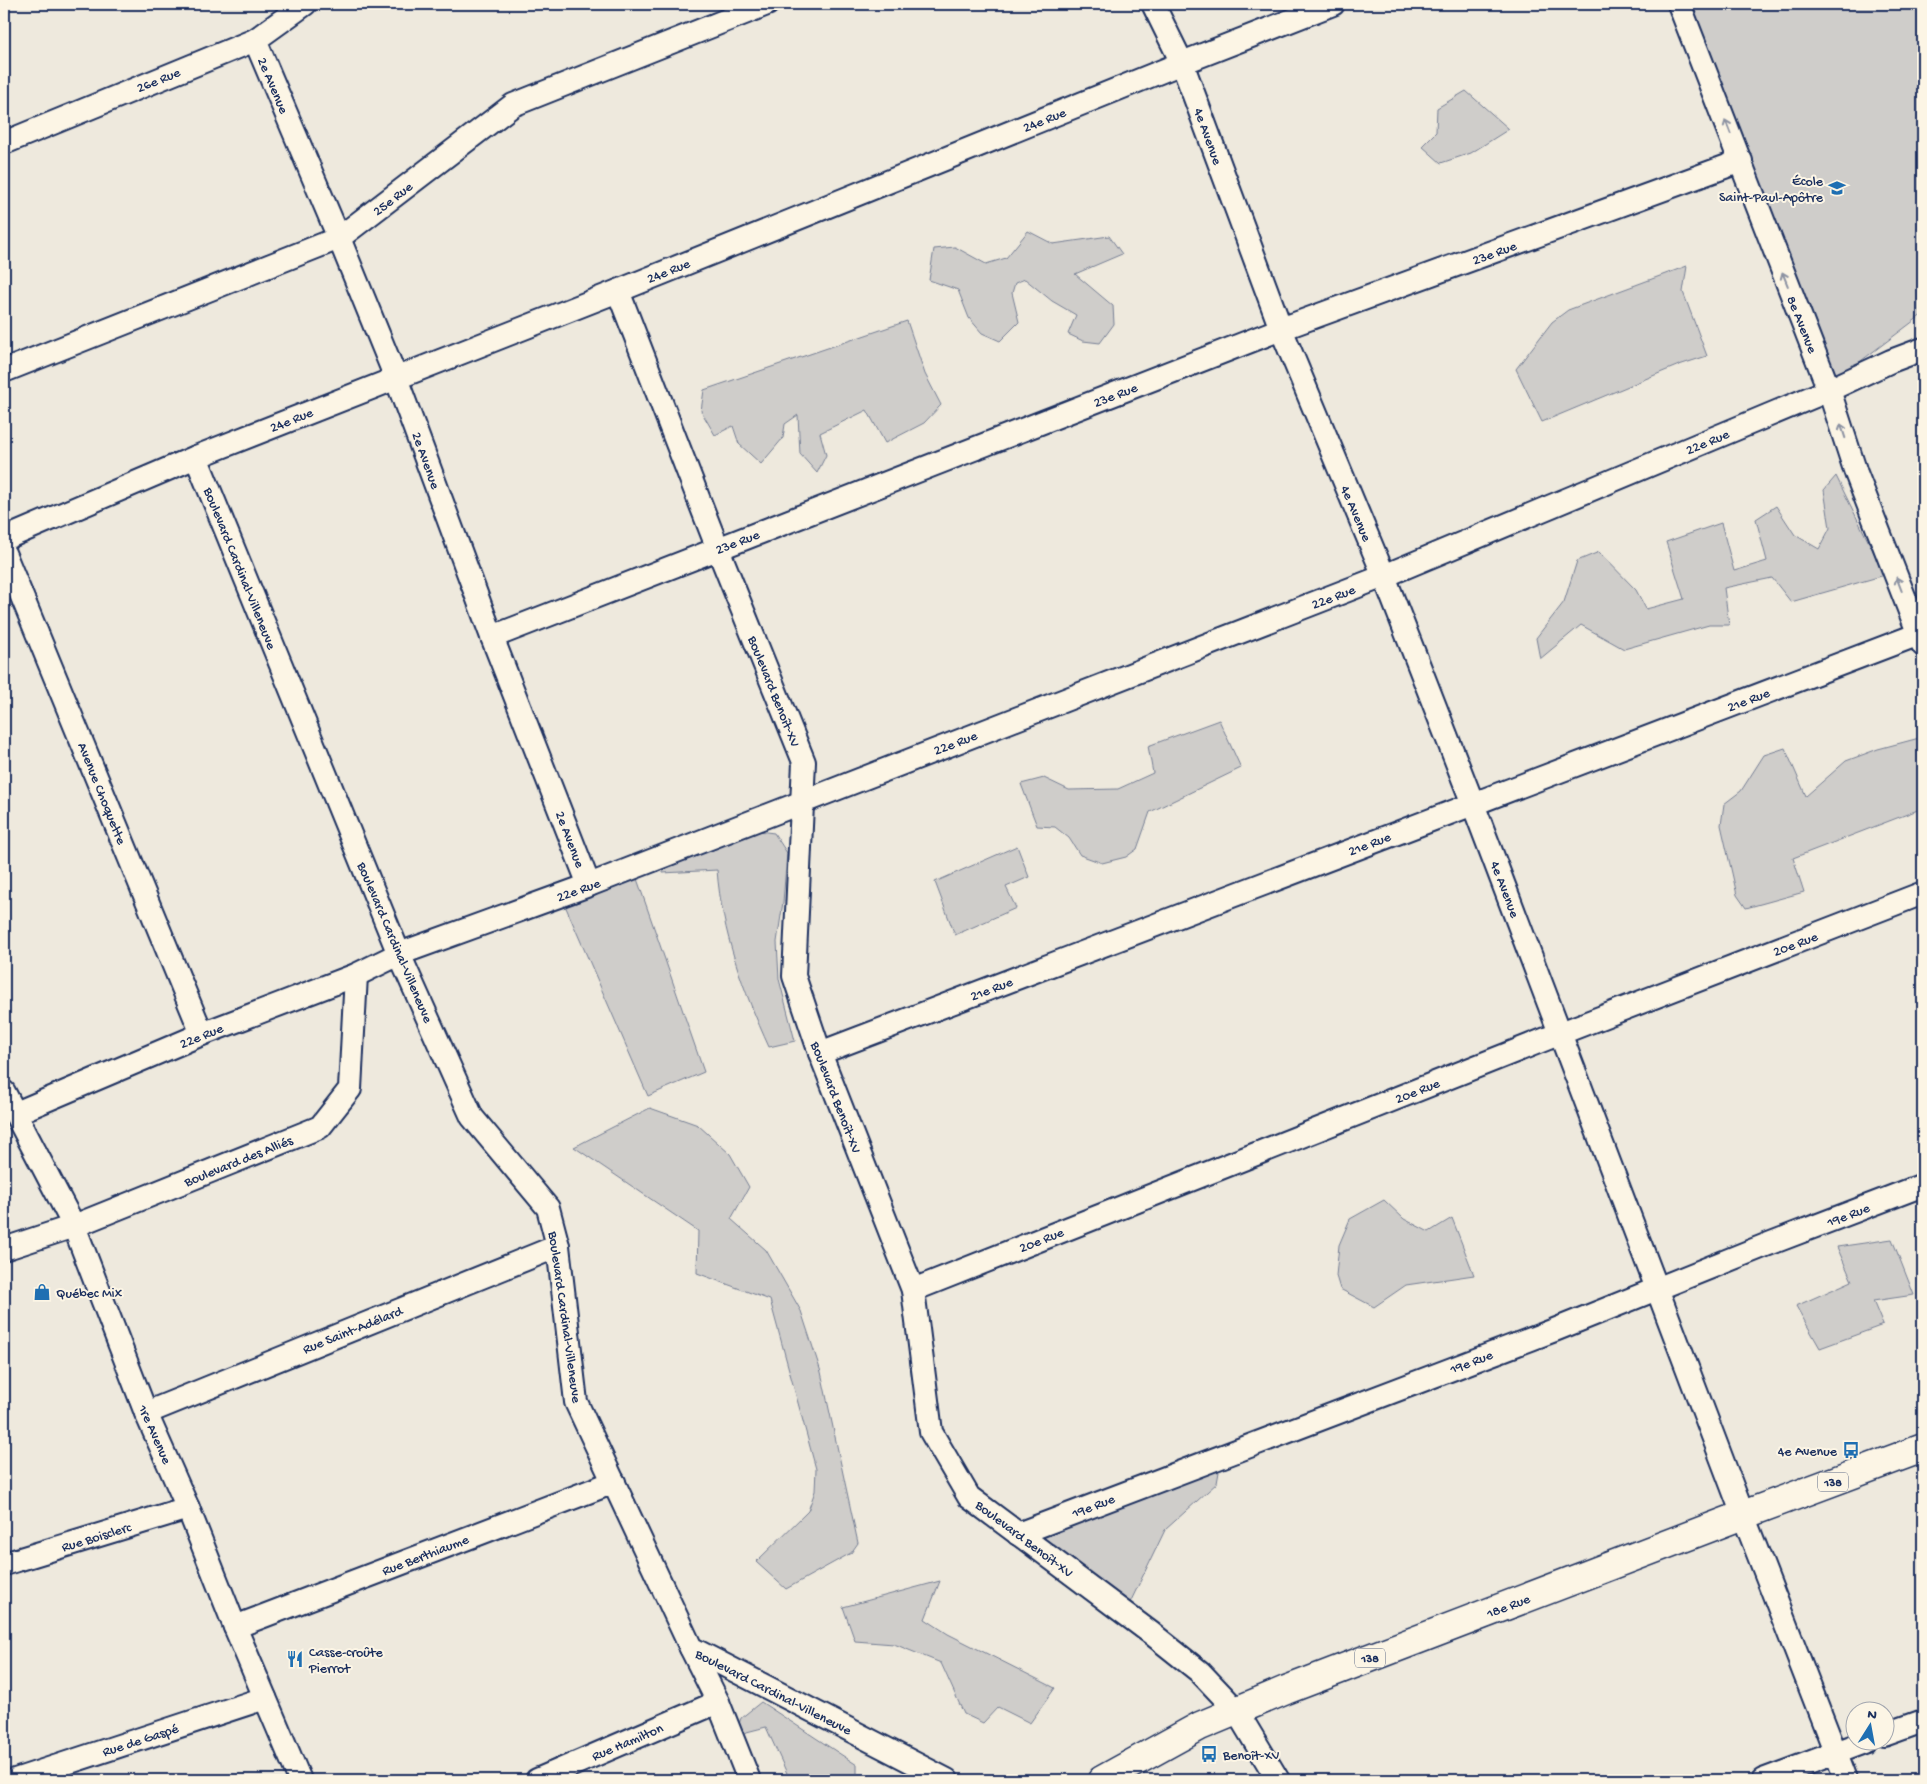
<svg xmlns="http://www.w3.org/2000/svg" width="1927" height="1784" font-family="'Gochi Hand',sans-serif">
  <style>
    .green { fill: #cfcdca; stroke: #757e94 }
    .lines { fill: none; stroke-linecap: round; stroke-linejoin: round }
    .minor-casing { stroke: #1b2f5e; stroke-width: 26 }
    .major-casing { stroke: #1b2f5e; stroke-width: 31 }
    .minor { stroke: #fcf5e5; stroke-width: 22 }
    .major { stroke: #fcf5e5; stroke-width: 28 }
    .oneway { stroke: #8c92a2 }
    .labels { text-anchor: middle; stroke-width: 4; stroke-linejoin: round; paint-order: stroke }
    .shield { fill: #fcf5e5; stroke: #5e6a86; stroke-width: 1 }
    .shield-label { font-size: 12px; font-weight: bold; fill: #1b2f5e }
    .street-label { font-size: 14px; fill: #1b2f5e; stroke: #fcf5e5 }
    .poi-label { font-size: 14px; fill: #1b2f5e; stroke: #fcf5e5; text-anchor: start }
  </style>
  <rect width="100%" height="100%" fill="#eee9dd"/>
  <filter id="ink" filterUnits="userSpaceOnUse"><feTurbulence type="fractalNoise" baseFrequency=".02" numOctaves="2"/><feDisplacementMap in="SourceGraphic" scale="10" xChannelSelector="R" yChannelSelector="G"/><feConvolveMatrix kernelMatrix="1 2 1 2 8 2 1 2 1" color-interpolation-filters="sRGB"/></filter>
  <g filter="url(#ink)">
    <g class="green">
      <polygon points="1685,4 1923,4 1923,314 1837,379"/>
      <polygon points="1466,91 1509,129 1471,153 1441,163 1422,146 1436,132 1437,108"/>
      <polygon points="1028,231 1053,244 1109,236 1122,254 1075,274 1113,306 1114,324 1100,343 1083,341 1068,334 1076,315 1052,301 1025,279 1015,283 1012,293 1019,322 1000,341 982,333 969,318 958,290 929,280 934,249 955,247 986,264 1006,258"/>
      <polygon points="1687,266 1683,292 1707,356 1679,365 1542,422 1516,369 1552,322 1568,310"/>
      <polygon points="907,321 925,374 941,405 924,423 885,443 867,410 820,433 826,455 817,473 800,454 798,415 785,424 783,438 761,464 739,444 733,426 715,435 701,411 704,390"/>
      <polygon points="1836,476 1885,575 1791,602 1772,578 1724,588 1729,625 1709,625 1624,649 1581,625 1540,659 1536,638 1564,602 1577,561 1599,552 1636,590 1646,609 1684,599 1666,542 1721,523 1734,571 1767,561 1756,519 1776,506 1795,535 1819,549 1830,528 1824,490"/>
      <polygon points="1219,720 1241,768 1150,812 1137,849 1126,857 1102,863 1080,855 1069,838 1055,827 1037,826 1021,784 1044,778 1069,790 1118,789 1153,773 1148,746"/>
      <polygon points="1923,737 1923,808 1793,858 1804,892 1746,908 1737,895 1721,825 1724,804 1741,791 1764,755 1785,748 1806,796 1846,761 1878,749"/>
      <path d="M 751,830 L 774,833 L 787,853 L 783,902 L 777,942 L 779,979 L 795,1041 L 769,1047 C 743,990 722,933 717,870 L 663,873 L 663,857 Z"/>
      <polygon points="1017,846 1029,877 1006,887 1016,908 955,935 935,882"/>
      <polygon points="635,873 704,1072 648,1096 564,903"/>
      <polygon points="650,1108 698,1125 730,1154 749,1187 731,1219 766,1250 801,1311 821,1372 858,1543 851,1553 786,1589 756,1562 808,1511 815,1491 816,1469 770,1300 697,1273 698,1231 574,1147"/>
      <polygon points="1384,1200 1404,1219 1429,1232 1452,1218 1474,1275 1406,1285 1374,1307 1340,1289 1336,1276 1339,1245 1350,1219"/>
      <polygon points="1892,1239 1914,1295 1873,1301 1883,1325 1820,1348 1796,1306 1852,1281 1837,1247"/>
      <polygon points="1203,1469 1219,1472 1217,1483 1165,1530 1126,1611 1068,1563 1042,1535"/>
      <polygon points="940,1581 925,1619 948,1634 1055,1688 1030,1723 998,1707 983,1723 964,1714 941,1663 894,1644 855,1641 843,1607"/>
      <polygon points="761,1702 857,1765 857,1780 790,1780 766,1727 735,1735 741,1718"/>
    </g>
    <g class="lines">
      <g class="minor-casing">
        <g id="minor">
          <polyline points="1153,4 1182,63 1281,329 1384,576 1473,804 1743,1515 1846,1780"/>
          <polyline points="1679,4 1829,390 1856,473 1923,645"/>
          <polyline points="255,40 339,238 396,378 492,637 589,885"/>
          <polyline points="4,143 255,40 305,4"/>
          <polyline points="618,291 718,549 804,762 794,976 820,1053 913,1290 931,1432 969,1497 1151,1633 1200,1672 1236,1710 1278,1780"/>
          <polyline points="4,371 339,238 513,105 767,4"/>
          <polyline points="196,457 399,954 472,1117 548,1208 558,1246 576,1402 691,1648 947,1780"/>
          <polyline points="4,539 196,457 618,291 1182,63 1333,4"/>
          <polyline points="4,553 202,1034"/>
          <polyline points="492,637 1281,329 1741,161"/>
          <polyline points="820,1053 1919,634"/>
          <polyline points="4,1092 74,1226 146,1413 188,1508 235,1627 300,1780"/>
          <polyline points="16,1113 202,1034 356,975 399,954 589,885 1384,576 1829,390 1891,361 1923,349"/>
          <polyline points="4,1249 74,1226 320,1127 350,1089 356,975"/>
          <polyline points="913,1290 1561,1033 1923,893"/>
          <polyline points="146,1413 558,1246"/>
          <polyline points="1018,1534 1552,1331 1766,1245 1923,1185"/>
          <polyline points="4,1564 188,1508"/>
          <polyline points="235,1627 614,1482"/>
          <polyline points="691,1648 718,1702 749,1780"/>
          <polyline points="1884,1735 1923,1721"/>
          <polyline points="15,1780 265,1698"/>
          <polyline points="537,1780 718,1702"/>
          <polyline points="1763,1780 1865,1742"/>
        </g>
      </g>
      <g class="major-casing">
        <polyline id="major" points="1102,1780 1200,1726 1286,1690 1743,1515 1923,1448"/>
      </g>
      <use href="#minor" class="minor"/>
      <use href="#major" class="major"/>
    </g>
    <defs><path id="oneway-shaft" d="M-6 0H5M1.5-3L5.5 0L1.5 3" fill="none" stroke-width="1.6" stroke-linecap="round" stroke-linejoin="round" transform="scale(1.25)"/></defs>
    <g class="oneway">
      <use href="#oneway-shaft" transform="translate(1728 127) rotate(-111)"/>
      <use href="#oneway-shaft" transform="translate(1785 279) rotate(-112)"/>
      <use href="#oneway-shaft" transform="translate(1843 431) rotate(-108)"/>
      <use href="#oneway-shaft" transform="translate(1899 584) rotate(-111)"/>
    </g>
  </g>
  <defs>
    <g id="school-bare" transform="scale(1.35)"><path d="M0-5L7-2L0 1L-7-2ZM-4 1L0 2.5L4 1V4Q0 6-4 4Z" fill="#1f6fb2" stroke="#fcf5e5" stroke-width="2.5" paint-order="stroke"/></g>
    <g id="shop-bare" transform="scale(1.35)"><path d="M-5-2.5h2.3a2.7 3.5 0 0 1 5.4 0H5L5.5 6h-11ZM-1.5-2.5h3a1.5 2.3 0 0 0-3 0Z" fill="#1f6fb2" stroke="#fcf5e5" stroke-width="2.5" paint-order="stroke"/></g>
    <g id="bus-bare" transform="scale(1.35)"><path d="M-5-6H5V4H4V6H2V4H-2V6H-4V4H-5ZM-3.5-4V0h7V-4ZM-3.5 1.2v1.5H-2V1.2ZM2 1.2v1.5H3.5V1.2Z" fill="#1f6fb2" stroke="#fcf5e5" stroke-width="2.5" paint-order="stroke"/></g>
    <g id="restaurant-bare" transform="scale(1.35)"><path d="M-5-6h1v4h1v-4h1v4h1v-4h1v5L-1.5 .5V6h-2V.5L-5-1ZM5-6V6H3V1.5H1.5Q1.5-4 5-6Z" fill="#1f6fb2" stroke="#fcf5e5" stroke-width="2.5" paint-order="stroke"/></g>
  </defs>
  <g fill-rule="evenodd">
    <use href="#school-bare" x="1837" y="188"/>
    <use href="#shop-bare" x="42" y="1292"/>
    <use href="#bus-bare" x="1851" y="1450"/>
    <use href="#restaurant-bare" x="295" y="1659"/>
    <use href="#bus-bare" x="1209" y="1754"/>
  </g>
  <g class="labels">
    <g class="shield">
      <rect x="1818" y="1472.5" width="30" height="19" rx="4"/>
      <rect x="1355" y="1648.5" width="30" height="19" rx="4"/>
    </g>
    <g class="shield-label">
      <text x="1833" y="1486">138</text>
      <text x="1370" y="1662">138</text>
    </g>
    <g class="street-label">
      <text transform="translate(158 79) rotate(-22)" y="5">26e Rue</text>
      <text transform="translate(274 85) rotate(67)" y="5">2e Avenue</text>
      <text transform="translate(1044 119) rotate(-22)" y="5">24e Rue</text>
      <text transform="translate(1209 136) rotate(70)" y="5">4e Avenue</text>
      <text transform="translate(392 198) rotate(-38)" y="5">25e Rue</text>
      <text transform="translate(1494 252) rotate(-20)" y="5">23e Rue</text>
      <text transform="translate(668 270) rotate(-22)" y="5">24e Rue</text>
      <text transform="translate(1803 324) rotate(68)" y="5">8e Avenue</text>
      <text transform="translate(1115 394) rotate(-21)" y="5">23e Rue</text>
      <text transform="translate(291 419) rotate(-22)" y="5">24e Rue</text>
      <text transform="translate(1707 441) rotate(-23)" y="5">22e Rue</text>
      <text transform="translate(427 460) rotate(70)" y="5">2e Avenue</text>
      <text transform="translate(1357 513) rotate(67)" y="5">4e Avenue</text>
      <text transform="translate(737 541) rotate(-21)" y="5">23e Rue</text>
      <text transform="translate(241 568) rotate(68)" y="5">Boulevard Cardinal-Villeneuve</text>
      <text transform="translate(1333 596) rotate(-21)" y="5">22e Rue</text>
      <text transform="translate(775 691) rotate(68)" y="5">Boulevard Benoît-XV</text>
      <text transform="translate(1748 699) rotate(-21)" y="5">21e Rue</text>
      <text transform="translate(955 742) rotate(-21)" y="5">22e Rue</text>
      <text transform="translate(103 793) rotate(68)" y="5">Avenue Choquette</text>
      <text transform="translate(571 839) rotate(69)" y="5">2e Avenue</text>
      <text transform="translate(1369 843) rotate(-21)" y="5">21e Rue</text>
      <text transform="translate(578 889) rotate(-20)" y="5">22e Rue</text>
      <text transform="translate(1506 889) rotate(69)" y="5">4e Avenue</text>
      <text transform="translate(396 942) rotate(67)" y="5">Boulevard Cardinal-Villeneuve</text>
      <text transform="translate(1795 943) rotate(-21)" y="5">20e Rue</text>
      <text transform="translate(991 988) rotate(-21)" y="5">21e Rue</text>
      <text transform="translate(201 1035) rotate(-22)" y="5">22e Rue</text>
      <text transform="translate(1417 1090) rotate(-22)" y="5">20e Rue</text>
      <text transform="translate(837 1097) rotate(69)" y="5">Boulevard Benoît-XV</text>
      <text transform="translate(238 1160) rotate(-22)" y="5">Boulevard des Alliés</text>
      <text transform="translate(1848 1214) rotate(-21)" y="5">19e Rue</text>
      <text transform="translate(1041 1239) rotate(-22)" y="5">20e Rue</text>
      <text transform="translate(566 1317) rotate(82)" y="5">Boulevard Cardinal-Villeneuve</text>
      <text transform="translate(352 1329) rotate(-22)" y="5">Rue Saint-Adélard</text>
      <text transform="translate(1471 1361) rotate(-21)" y="5">19e Rue</text>
      <text transform="translate(156 1434) rotate(66)" y="5">1re Avenue</text>
      <text transform="translate(1093 1505) rotate(-21)" y="5">19e Rue</text>
      <text transform="translate(96 1536) rotate(-17)" y="5">Rue Boisclerc</text>
      <text transform="translate(1025 1538) rotate(37)" y="5">Boulevard Benoît-XV</text>
      <text transform="translate(425 1554) rotate(-21)" y="5">Rue Berthiaume</text>
      <text transform="translate(1508 1605) rotate(-21)" y="5">18e Rue</text>
      <text transform="translate(774 1691) rotate(27)" y="5">Boulevard Cardinal-Villeneuve</text>
      <text transform="translate(140 1739) rotate(-18)" y="5">Rue de Gaspé</text>
      <text transform="translate(627 1741) rotate(-23)" y="5">Rue Hamilton</text>
    </g>
    <g class="poi-label">
      <text x="1823" y="185" text-anchor="end">École<tspan x="1823" dy="16">Saint-Paul-Apôtre</tspan></text>
      <text x="56" y="1297">Québec Mix</text>
      <text x="1837" y="1455" text-anchor="end">4e Avenue</text>
      <text x="309" y="1656">Casse-croûte<tspan x="309" dy="16">Pierrot</tspan></text>
      <text x="1223" y="1759">Benoît-XV</text>
    </g>
  </g>
  <rect width="1927" height="1784" fill="none" stroke="#fcf5e5" stroke-width="20"/>
  <rect x="10" y="10" width="1907" height="1764" fill="none" stroke="#1b2f5e" stroke-width="2" filter="url(#ink)"/>
  <g transform="translate(1870 1726) rotate(11)"><circle r="24" fill="#fcf5e5" stroke="#a2a6af"/>
  <path d="M0-4L9 19L0 12L-9 19Z" fill="#1f6fb2"/>
  <text y="-8" font-size="14" font-weight="bold" text-anchor="middle" fill="#1b2f5e">N</text>
  </g>
</svg>
